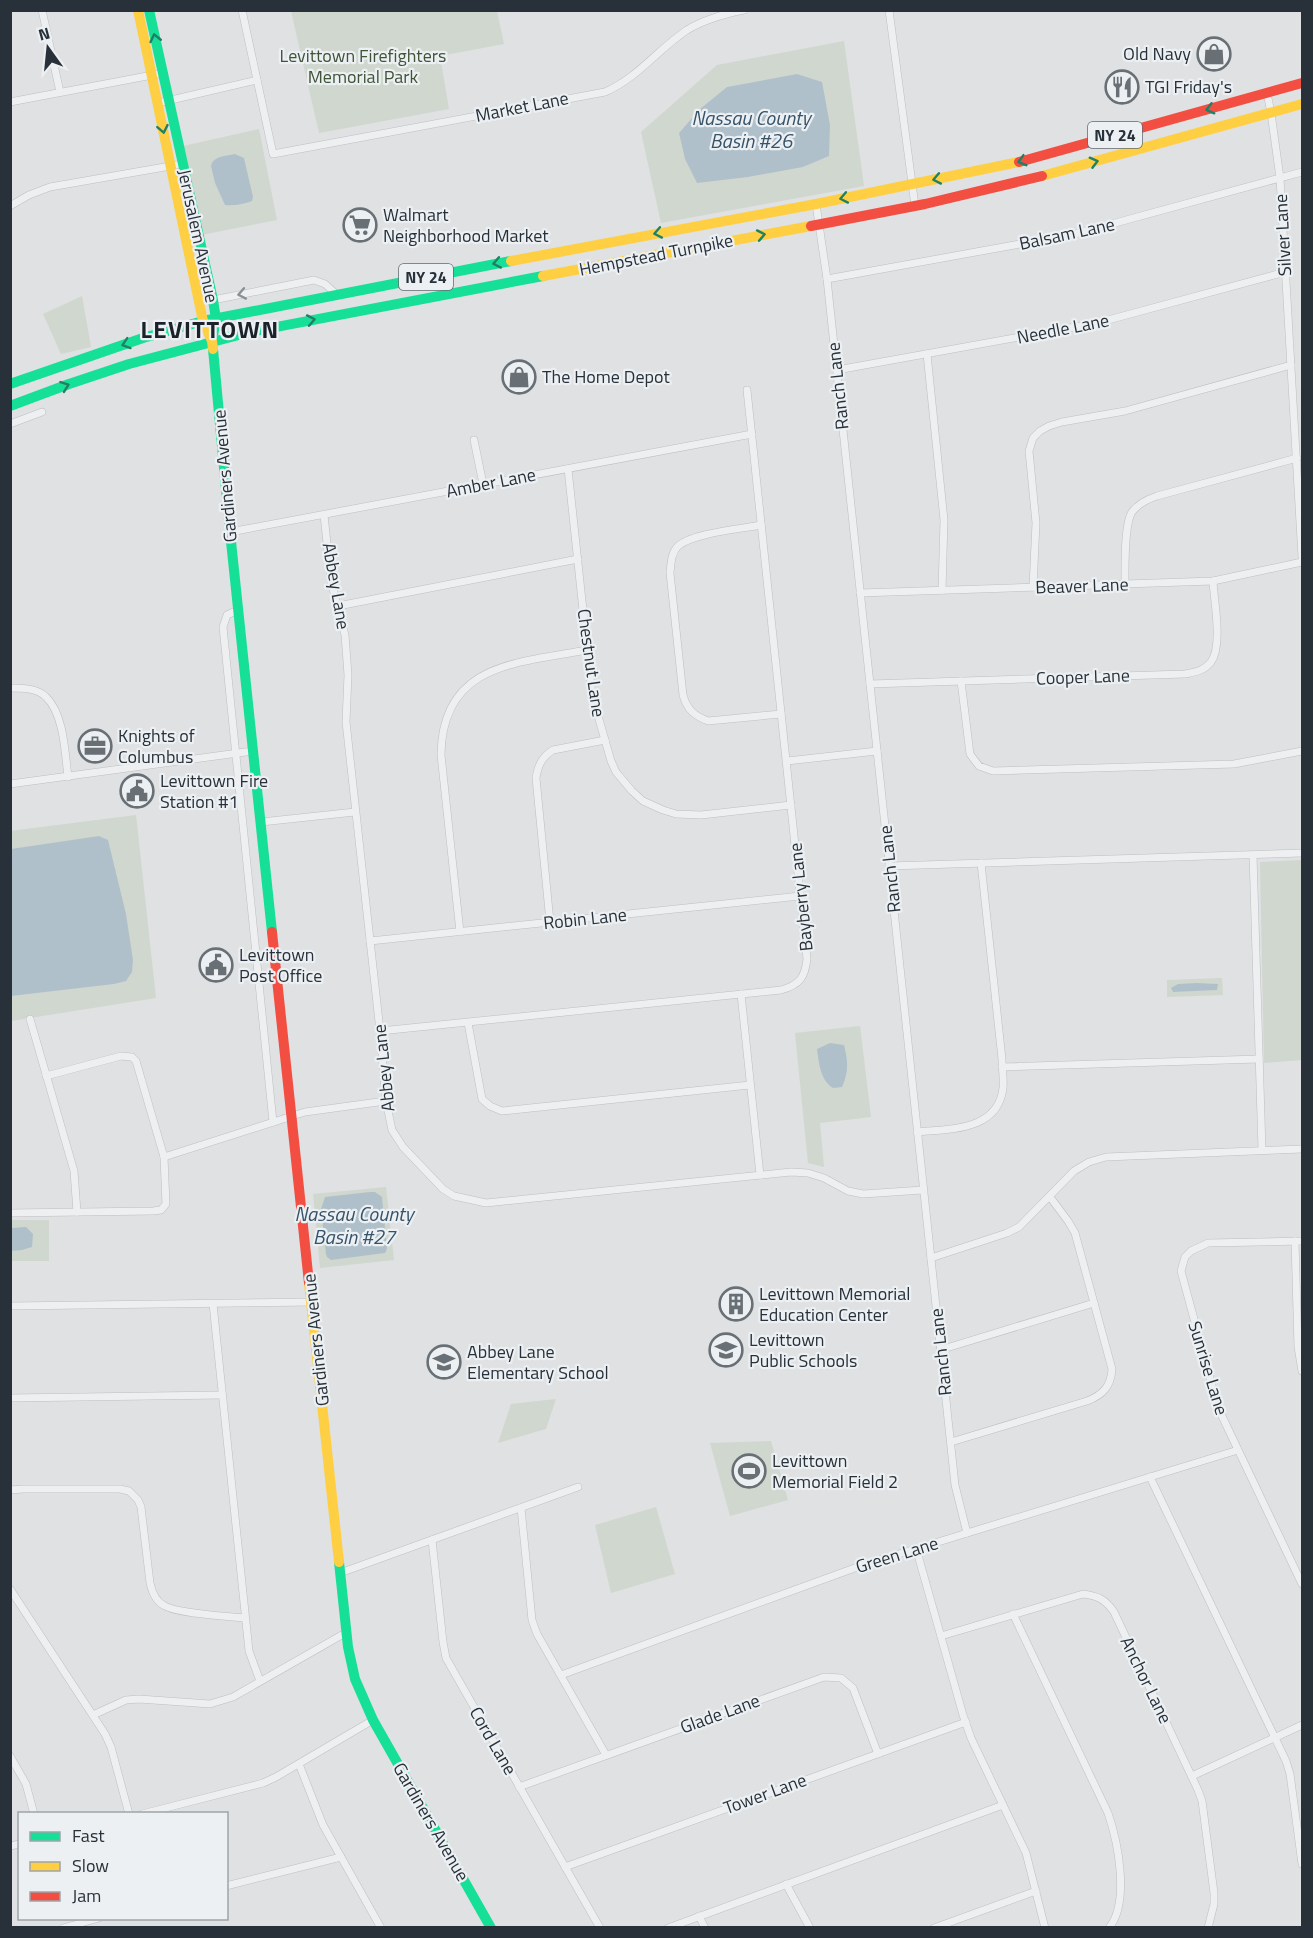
<svg xmlns="http://www.w3.org/2000/svg" width="1313" height="1938" font-family="'Titillium Web',sans-serif">
  <style>
    .green { fill: #d0d7cf }
    .water { fill: #b0c0cb }
    .lines { fill: none; stroke-linecap: round; stroke-linejoin: round }
    .street-casing { stroke: #bdbfc1; stroke-width: 8 }
    .street { stroke: #eeeff0; stroke-width: 7 }
    .fast { stroke: #16e098; stroke-width: 10 }
    .slow { stroke: #ffcf43; stroke-width: 10 }
    .jam { stroke: #f24e42; stroke-width: 10 }
    .oneway { stroke: #208064 }
    .oneway2 { stroke: #8b9095 }
    .labels { text-anchor: middle; stroke-width: 4.5; stroke-linejoin: round; paint-order: stroke }
    .shield { fill: #ecf0f3; stroke: #636a72; stroke-width: 1.5 }
    .shield-label { font-size: 16px; font-weight: bold; fill: #28313a }
    .poi-label { font-size: 18px; fill: #28313a; stroke: #ecf0f3; text-anchor: start }
    .park-label { font-size: 18px; fill: #405437; stroke: #ecf0f3 }
    .street-label { font-size: 18px; fill: #28313a; stroke: #ecf0f3 }
    .water-label { font-size: 20px; font-style: italic; fill: #375369; stroke: #ecf0f3 }
    .district-label { font-size: 24px; font-weight: bold; letter-spacing: 1.5px; fill: #1b222a; stroke: #ecf0f3 }
  </style>
  <rect width="100%" height="100%" fill="#dfe1e3"/>
  <g class="green">
    <polygon points="291,11 497,11 504,44 440,56 449,109 319,133"/>
    <polygon points="844,41 864,186 661,223 641,132 717,65"/>
    <polygon points="259,129 277,220 201,235 183,146"/>
    <polygon points="82,296 91,347 61,354 43,314"/>
    <polygon points="136,815 156,998 11,1021 10,831"/>
    <polygon points="1302,860 1302,1060 1264,1063 1260,862"/>
    <polygon points="1222,978 1223,995 1167,997 1167,980"/>
    <polygon points="860,1026 871,1117 820,1123 824,1167 808,1163 795,1033"/>
    <polygon points="386,1187 394,1260 320,1268 313,1194"/>
    <polygon points="10,1220 49,1220 49,1261 11,1261"/>
    <polygon points="556,1399 546,1429 498,1443 511,1404"/>
    <polygon points="771,1441 788,1500 730,1516 710,1443"/>
    <polygon points="656,1507 675,1574 611,1593 595,1525"/>
  </g>
  <g class="water">
    <polygon points="797,74 822,82 830,125 829,156 803,167 748,177 697,183 685,159 679,133 700,109 727,87"/>
    <path d="M 235,154 L 244,158 L 253,197 L 252,201 C 244,204 235,206 225,205 L 215,183 L 211,166 C 213,156 226,156 235,154 Z"/>
    <polygon points="99,836 108,840 126,914 133,960 132,972 126,981 114,984 11,996 11,849"/>
    <polygon points="1197,983 1218,984 1217,990 1173,992 1171,988 1178,984"/>
    <path d="M 830,1043 L 844,1045 C 848,1061 849,1072 842,1087 L 833,1088 C 820,1080 819,1063 817,1049 Z"/>
    <polygon points="370,1192 375,1192 382,1197 387,1249 385,1253 331,1260 327,1257 326,1254 321,1209 325,1197"/>
    <polygon points="26,1227 33,1234 32,1247 22,1250 11,1251 11,1228"/>
  </g>
  <g class="lines">
    <g class="street-casing">
      <g id="street">
        <polyline points="42,10 60,92"/>
        <path d="M 242,10 L 273,154 L 605,92 C 639,77 657,50 687,30 C 705,19 724,14 744,10"/>
        <polyline points="889,10 915,206"/>
        <polyline points="1267,93 1271,113 1280,178 1302,557"/>
        <polyline points="10,102 163,73"/>
        <polyline points="158,103 257,80"/>
        <polyline points="816,204 827,279 955,1485 967,1533"/>
        <polyline points="10,206 29,195 50,187 182,164"/>
        <polyline points="827,279 1075,234 1302,172"/>
        <polyline points="213,300 314,280 325,284 336,294"/>
        <polyline points="927,354 944,520 942,590"/>
        <polyline points="837,370 1097,323 1285,272"/>
        <polyline points="10,424 42,412"/>
        <polyline points="474,440 483,484"/>
        <polyline points="568,469 592,695 611,761 616,772 632,791 643,801 663,810 676,814 701,815 791,805"/>
        <polyline points="324,515 331,581 345,635 348,675 346,722 380,1031 386,1101 392,1130 403,1147 443,1189 454,1196 486,1203 791,1172 808,1173 824,1178 848,1191 863,1194 923,1190"/>
        <path d="M 761,525 C 741,529 693,533 678,546 C 671,553 671,564 670,573 L 683,695 C 687,710 695,716 708,721 L 781,714"/>
        <polyline points="230,532 752,434"/>
        <path d="M 1125,584 C 1125,568 1124,524 1132,512 C 1138,504 1148,499 1157,496 L 1297,458"/>
        <polyline points="1033,587 1036,523 1029,451 1033,438 1040,431 1049,426 1062,422 1125,411 1291,365"/>
        <polyline points="860,593 1213,581 1302,562"/>
        <polyline points="338,606 578,559"/>
        <polyline points="238,610 227,615 223,627 273,1122"/>
        <polyline points="961,681 970,754 979,766 993,771 1234,764 1302,751"/>
        <path d="M 870,684 L 1185,674 C 1195,672 1204,671 1211,662 C 1223,646 1214,601 1213,581"/>
        <path d="M 10,688 C 22,688 37,688 46,697 C 64,714 65,753 68,777"/>
        <polyline points="787,761 877,751"/>
        <polyline points="10,784 253,751"/>
        <polyline points="261,822 355,812"/>
        <polyline points="1253,855 1262,1150"/>
        <polyline points="889,866 1302,853"/>
        <path d="M 550,922 L 536,778 C 538,765 542,757 553,750 L 605,740"/>
        <path d="M 460,932 L 441,755 C 442,663 517,663 587,650"/>
        <polyline points="370,941 800,896"/>
        <polyline points="741,994 760,1175"/>
        <polyline points="30,1019 74,1171 77,1212"/>
        <polyline points="468,1023 482,1099 490,1106 502,1111 750,1085"/>
        <path d="M 380,1031 L 781,990 C 799,985 805,978 807,959 L 747,390"/>
        <polyline points="1002,1067 1259,1059"/>
        <path d="M 917,1132 C 950,1129 998,1131 1003,1088 C 1004,1079 1002,1069 1002,1059 L 981,863"/>
        <polyline points="164,1157 305,1112 386,1101"/>
        <polyline points="10,1213 153,1211 161,1210 166,1204 164,1157 136,1061 132,1057 121,1056 46,1076"/>
        <polyline points="1295,1241 1298,1347 1302,1371"/>
        <polyline points="1302,1241 1208,1243 1191,1251 1185,1257 1181,1271 1214,1393 1221,1414 1302,1584"/>
        <polyline points="931,1258 1007,1233 1019,1227 1074,1171 1089,1162 1106,1157 1302,1149"/>
        <polyline points="213,1304 249,1651 260,1681"/>
        <polyline points="10,1306 312,1302"/>
        <polyline points="940,1350 1094,1303"/>
        <polyline points="10,1398 222,1395"/>
        <path d="M 951,1442 L 1087,1401 C 1103,1395 1111,1386 1112,1369 L 1075,1233 L 1068,1221 L 1050,1197"/>
        <polyline points="1150,1477 1286,1761 1290,1774 1302,1864"/>
        <path d="M 10,1490 L 23,1489 L 120,1489 L 129,1491 L 138,1500 L 141,1507 L 150,1583 C 152,1592 156,1602 165,1606 C 180,1614 226,1616 245,1618"/>
        <polyline points="521,1508 532,1620 537,1634 606,1755"/>
        <polyline points="432,1540 443,1642 446,1658 600,1928"/>
        <polyline points="916,1548 963,1715 971,1738 1026,1853 1045,1928"/>
        <polyline points="340,1573 578,1487"/>
        <polyline points="10,1589 105,1734 111,1747 129,1814"/>
        <path d="M 1013,1614 L 1108,1813 C 1118,1842 1130,1902 1109,1928"/>
        <path d="M 941,1636 L 1083,1594 C 1098,1596 1105,1599 1114,1612 L 1198,1790 L 1202,1801 L 1214,1893 L 1214,1904 L 1208,1928"/>
        <polyline points="561,1675 863,1565 1238,1450"/>
        <polyline points="93,1715 126,1700 139,1699 210,1704 233,1697 347,1632"/>
        <polyline points="10,1756 26,1784 34,1814"/>
        <polyline points="299,1764 323,1825 381,1928"/>
        <polyline points="1192,1776 1302,1725"/>
        <polyline points="519,1787 824,1677 841,1678 853,1688 878,1754"/>
        <polyline points="142,1814 263,1783 276,1777 373,1720"/>
        <polyline points="10,1846 20,1844"/>
        <polyline points="565,1867 966,1722"/>
        <polyline points="786,1884 810,1928"/>
        <polyline points="226,1886 341,1857"/>
        <polyline points="699,1916 705,1928"/>
        <polyline points="63,1928 99,1918"/>
        <polyline points="668,1928 1003,1805"/>
        <polyline points="934,1928 1036,1891"/>
      </g>
    </g>
    <use href="#street" class="street"/>
    <g class="fast">
      <polyline points="149,10 213,300 216,319 212,341"/>
      <polyline points="213,349 230,532 272,932"/>
      <polyline points="10,384 143,338 203,321 511,261"/>
      <polyline points="10,406 69,384 129,364 250,332 543,276"/>
      <polyline points="339,1562 348,1647 355,1679 373,1720 491,1928"/>
    </g>
    <g class="slow">
      <polyline points="138,10 203,321 212,341 213,349"/>
      <polyline points="1042,176 1302,104"/>
      <polyline points="511,261 816,204 1019,162"/>
      <polyline points="543,276 811,226"/>
      <polyline points="309,1283 339,1562"/>
    </g>
    <g class="jam">
      <polyline points="1019,162 1302,83"/>
      <polyline points="811,226 925,204 1042,176"/>
      <polyline points="272,932 309,1283"/>
    </g>
  </g>
  <defs><path id="oneway-chevron" d="M-2-3.5L2.5 0L-2 3.5" fill="none" stroke-width="1.6" stroke-linecap="round" stroke-linejoin="round" transform="scale(1.5)"/></defs>
  <g class="oneway">
    <use href="#oneway-chevron" transform="translate(155 38) rotate(-103)"/>
    <use href="#oneway-chevron" transform="translate(1210 109) rotate(165)"/>
    <use href="#oneway-chevron" transform="translate(163 129) rotate(79)"/>
    <use href="#oneway-chevron" transform="translate(1022 161) rotate(164)"/>
    <use href="#oneway-chevron" transform="translate(1094 162) rotate(-15)"/>
    <use href="#oneway-chevron" transform="translate(937 179) rotate(169)"/>
    <use href="#oneway-chevron" transform="translate(844 198) rotate(169)"/>
    <use href="#oneway-chevron" transform="translate(658 233) rotate(169)"/>
    <use href="#oneway-chevron" transform="translate(761 235) rotate(-11)"/>
    <use href="#oneway-chevron" transform="translate(497 263) rotate(169)"/>
    <use href="#oneway-chevron" transform="translate(311 320) rotate(-11)"/>
    <use href="#oneway-chevron" transform="translate(126 344) rotate(162)"/>
    <use href="#oneway-chevron" transform="translate(65 386) rotate(-20)"/>
  </g>
  <use class="oneway2" href="#oneway-chevron" transform="translate(242 294) rotate(169)"/>
  <defs>
    <g id="shop-ring" transform="scale(1.725)"><circle r="9.5" fill="#ecf0f3" stroke="#686f75" stroke-width="1.5"/><path d="M-5-2.5h2.3a2.7 3.5 0 0 1 5.4 0H5L5.5 6h-11ZM-1.5-2.5h3a1.5 2.3 0 0 0-3 0Z" fill="#686f75"/></g>
    <g id="restaurant-ring" transform="scale(1.725)"><circle r="9.5" fill="#ecf0f3" stroke="#686f75" stroke-width="1.5"/><path d="M-5-6h1v4h1v-4h1v4h1v-4h1v5L-1.5 .5V6h-2V.5L-5-1ZM5-6V6H3V1.5H1.5Q1.5-4 5-6Z" fill="#686f75"/></g>
    <g id="supermarket-ring" transform="scale(1.725)"><circle r="9.5" fill="#ecf0f3" stroke="#686f75" stroke-width="1.5"/><path d="M-6-5.5h2.5l.6 2H6L4.5 2H-2.5L-4.4-4H-6ZM-1.5 3.2a1.3 1.3 0 1 0 .1 0ZM3 3.2a1.3 1.3 0 1 0 .1 0Z" fill="#686f75"/></g>
    <g id="office-ring" transform="scale(1.725)"><circle r="9.5" fill="#ecf0f3" stroke="#686f75" stroke-width="1.5"/><path d="M-6-3h4V-5.5h4V-3h4V5H-6ZM-1-4.5V-3h2v-1.5ZM-6 0V1H6V0Z" fill="#686f75"/></g>
    <g id="civic-ring" transform="scale(1.725)"><circle r="9.5" fill="#ecf0f3" stroke="#686f75" stroke-width="1.5"/><path d="M-.6-6.5H3V-4.5H.6V-3L4-1V1h2V6H-6V1h2V-1L-.6-3ZM-1.2 2.5V6h2.4V2.5Z" fill="#686f75"/></g>
    <g id="building-ring" transform="scale(1.725)"><circle r="9.5" fill="#ecf0f3" stroke="#686f75" stroke-width="1.5"/><path d="M-4-6H4V6H1V3H-1V6H-4ZM-2.5-4.3h1.7v1.8h-1.7ZM.8-4.3h1.7v1.8H.8ZM-2.5-1h1.7V.8h-1.7ZM.8-1h1.7V.8H.8Z" fill="#686f75"/></g>
    <g id="school-ring" transform="scale(1.725)"><circle r="9.5" fill="#ecf0f3" stroke="#686f75" stroke-width="1.5"/><path d="M0-5L7-2L0 1L-7-2ZM-4 1L0 2.5L4 1V4Q0 6-4 4Z" fill="#686f75"/></g>
    <g id="stadium-ring" transform="scale(1.725)"><circle r="9.5" fill="#ecf0f3" stroke="#686f75" stroke-width="1.5"/><path d="M0-5a6.5 5 0 1 0 0 10a6.5 5 0 1 0 0-10ZM-3.5-1.8h7v3.6h-7Z" fill="#686f75"/></g>
  </defs>
  <g fill-rule="evenodd">
    <use href="#shop-ring" x="1214" y="54"/>
    <use href="#restaurant-ring" x="1122" y="87"/>
    <use href="#supermarket-ring" x="360" y="225"/>
    <use href="#shop-ring" x="519" y="377"/>
    <use href="#office-ring" x="95" y="746"/>
    <use href="#civic-ring" x="137" y="791"/>
    <use href="#civic-ring" x="216" y="965"/>
    <use href="#building-ring" x="736" y="1304"/>
    <use href="#school-ring" x="726" y="1350"/>
    <use href="#school-ring" x="444" y="1362"/>
    <use href="#stadium-ring" x="749" y="1471"/>
  </g>
  <g class="labels">
    <g class="shield">
      <rect x="1088" y="122" width="54" height="26" rx="4.5"/>
      <rect x="399" y="264" width="54" height="26" rx="4.5"/>
    </g>
    <g class="shield-label">
      <text x="1115" y="141">NY 24</text>
      <text x="426" y="283">NY 24</text>
    </g>
    <g class="poi-label">
      <text x="1191" y="60" text-anchor="end">Old Navy</text>
      <text x="1145" y="93">TGI Friday's</text>
      <text x="383" y="221">Walmart<tspan x="383" dy="21">Neighborhood Market</tspan></text>
      <text x="542" y="383">The Home Depot</text>
      <text x="118" y="742">Knights of<tspan x="118" dy="21">Columbus</tspan></text>
      <text x="160" y="787">Levittown Fire<tspan x="160" dy="21">Station #1</tspan></text>
      <text x="239" y="961">Levittown<tspan x="239" dy="21">Post Office</tspan></text>
      <text x="759" y="1300">Levittown Memorial<tspan x="759" dy="21">Education Center</tspan></text>
      <text x="749" y="1346">Levittown<tspan x="749" dy="21">Public Schools</tspan></text>
      <text x="467" y="1358">Abbey Lane<tspan x="467" dy="21">Elementary School</tspan></text>
      <text x="772" y="1467">Levittown<tspan x="772" dy="21">Memorial Field 2</tspan></text>
    </g>
    <g class="park-label">
      <text x="363" y="62">Levittown Firefighters<tspan x="363" dy="21">Memorial Park</tspan></text>
    </g>
    <g class="street-label">
      <text transform="translate(522 107) rotate(-11)" y="6">Market Lane</text>
      <text transform="translate(1067 234) rotate(-12)" y="6">Balsam Lane</text>
      <text transform="translate(1283 235) rotate(-93)" y="6">Silver Lane</text>
      <text transform="translate(198 236) rotate(78)" y="6">Jerusalem Avenue</text>
      <text transform="translate(656 255) rotate(-11)" y="6">Hempstead Turnpike</text>
      <text transform="translate(1063 329) rotate(-11)" y="6">Needle Lane</text>
      <text transform="translate(838 386) rotate(-96)" y="6">Ranch Lane</text>
      <text transform="translate(225 476) rotate(-95)" y="6">Gardiners Avenue</text>
      <text transform="translate(491 483) rotate(-11)" y="6">Amber Lane</text>
      <text transform="translate(336 586) rotate(80)" y="6">Abbey Lane</text>
      <text transform="translate(1082 586) rotate(-2)" y="6">Beaver Lane</text>
      <text transform="translate(591 663) rotate(82)" y="6">Chestnut Lane</text>
      <text transform="translate(1083 677) rotate(-2)" y="6">Cooper Lane</text>
      <text transform="translate(890 869) rotate(-96)" y="6">Ranch Lane</text>
      <text transform="translate(801 897) rotate(-96)" y="6">Bayberry Lane</text>
      <text transform="translate(585 919) rotate(-6)" y="6">Robin Lane</text>
      <text transform="translate(384 1068) rotate(-96)" y="6">Abbey Lane</text>
      <text transform="translate(316 1340) rotate(-96)" y="6">Gardiners Avenue</text>
      <text transform="translate(941 1352) rotate(-96)" y="6">Ranch Lane</text>
      <text transform="translate(1208 1368) rotate(73)" y="6">Sunrise Lane</text>
      <text transform="translate(897 1555) rotate(-17)" y="6">Green Lane</text>
      <text transform="translate(1146 1680) rotate(64)" y="6">Anchor Lane</text>
      <text transform="translate(720 1714) rotate(-20)" y="6">Glade Lane</text>
      <text transform="translate(493 1741) rotate(60)" y="6">Cord Lane</text>
      <text transform="translate(765 1794) rotate(-20)" y="6">Tower Lane</text>
      <text transform="translate(431 1822) rotate(60)" y="6">Gardiners Avenue</text>
    </g>
    <g class="water-label">
      <text x="751" y="125">Nassau County<tspan x="751" dy="23">Basin #26</tspan></text>
      <text x="354" y="1221">Nassau County<tspan x="354" dy="23">Basin #27</tspan></text>
    </g>
    <g class="district-label">
      <text x="210" y="338">LEVITTOWN</text>
    </g>
  </g>
  <rect width="1313" height="1938" fill="none" stroke="#28313a" stroke-width="24"/>
  <rect x="18" y="1812" width="210" height="108" fill="#ecf0f3" stroke="#9ea4a9" stroke-width="1.5"/>
  <rect x="30" y="1832" width="30" height="9" fill="#16e098" stroke="#9ea4a9" stroke-width="1.5"/>
  <text x="72" y="1842" font-size="18" fill="#28313a">Fast</text>
  <rect x="30" y="1862" width="30" height="9" fill="#ffcf43" stroke="#9ea4a9" stroke-width="1.5"/>
  <text x="72" y="1872" font-size="18" fill="#28313a">Slow</text>
  <rect x="30" y="1892" width="30" height="9" fill="#f24e42" stroke="#9ea4a9" stroke-width="1.5"/>
  <text x="72" y="1902" font-size="18" fill="#28313a">Jam</text>
  <g transform="translate(48 48) rotate(345)" stroke="#ecf0f3" stroke-width="4.5" paint-order="stroke">
  <path d="M0-4.5L10 22L0 15L-10 22Z" fill="#28313a"/>
  <text y="-9" font-size="16" font-weight="bold" text-anchor="middle" fill="#28313a">N</text>
  </g>
</svg>
